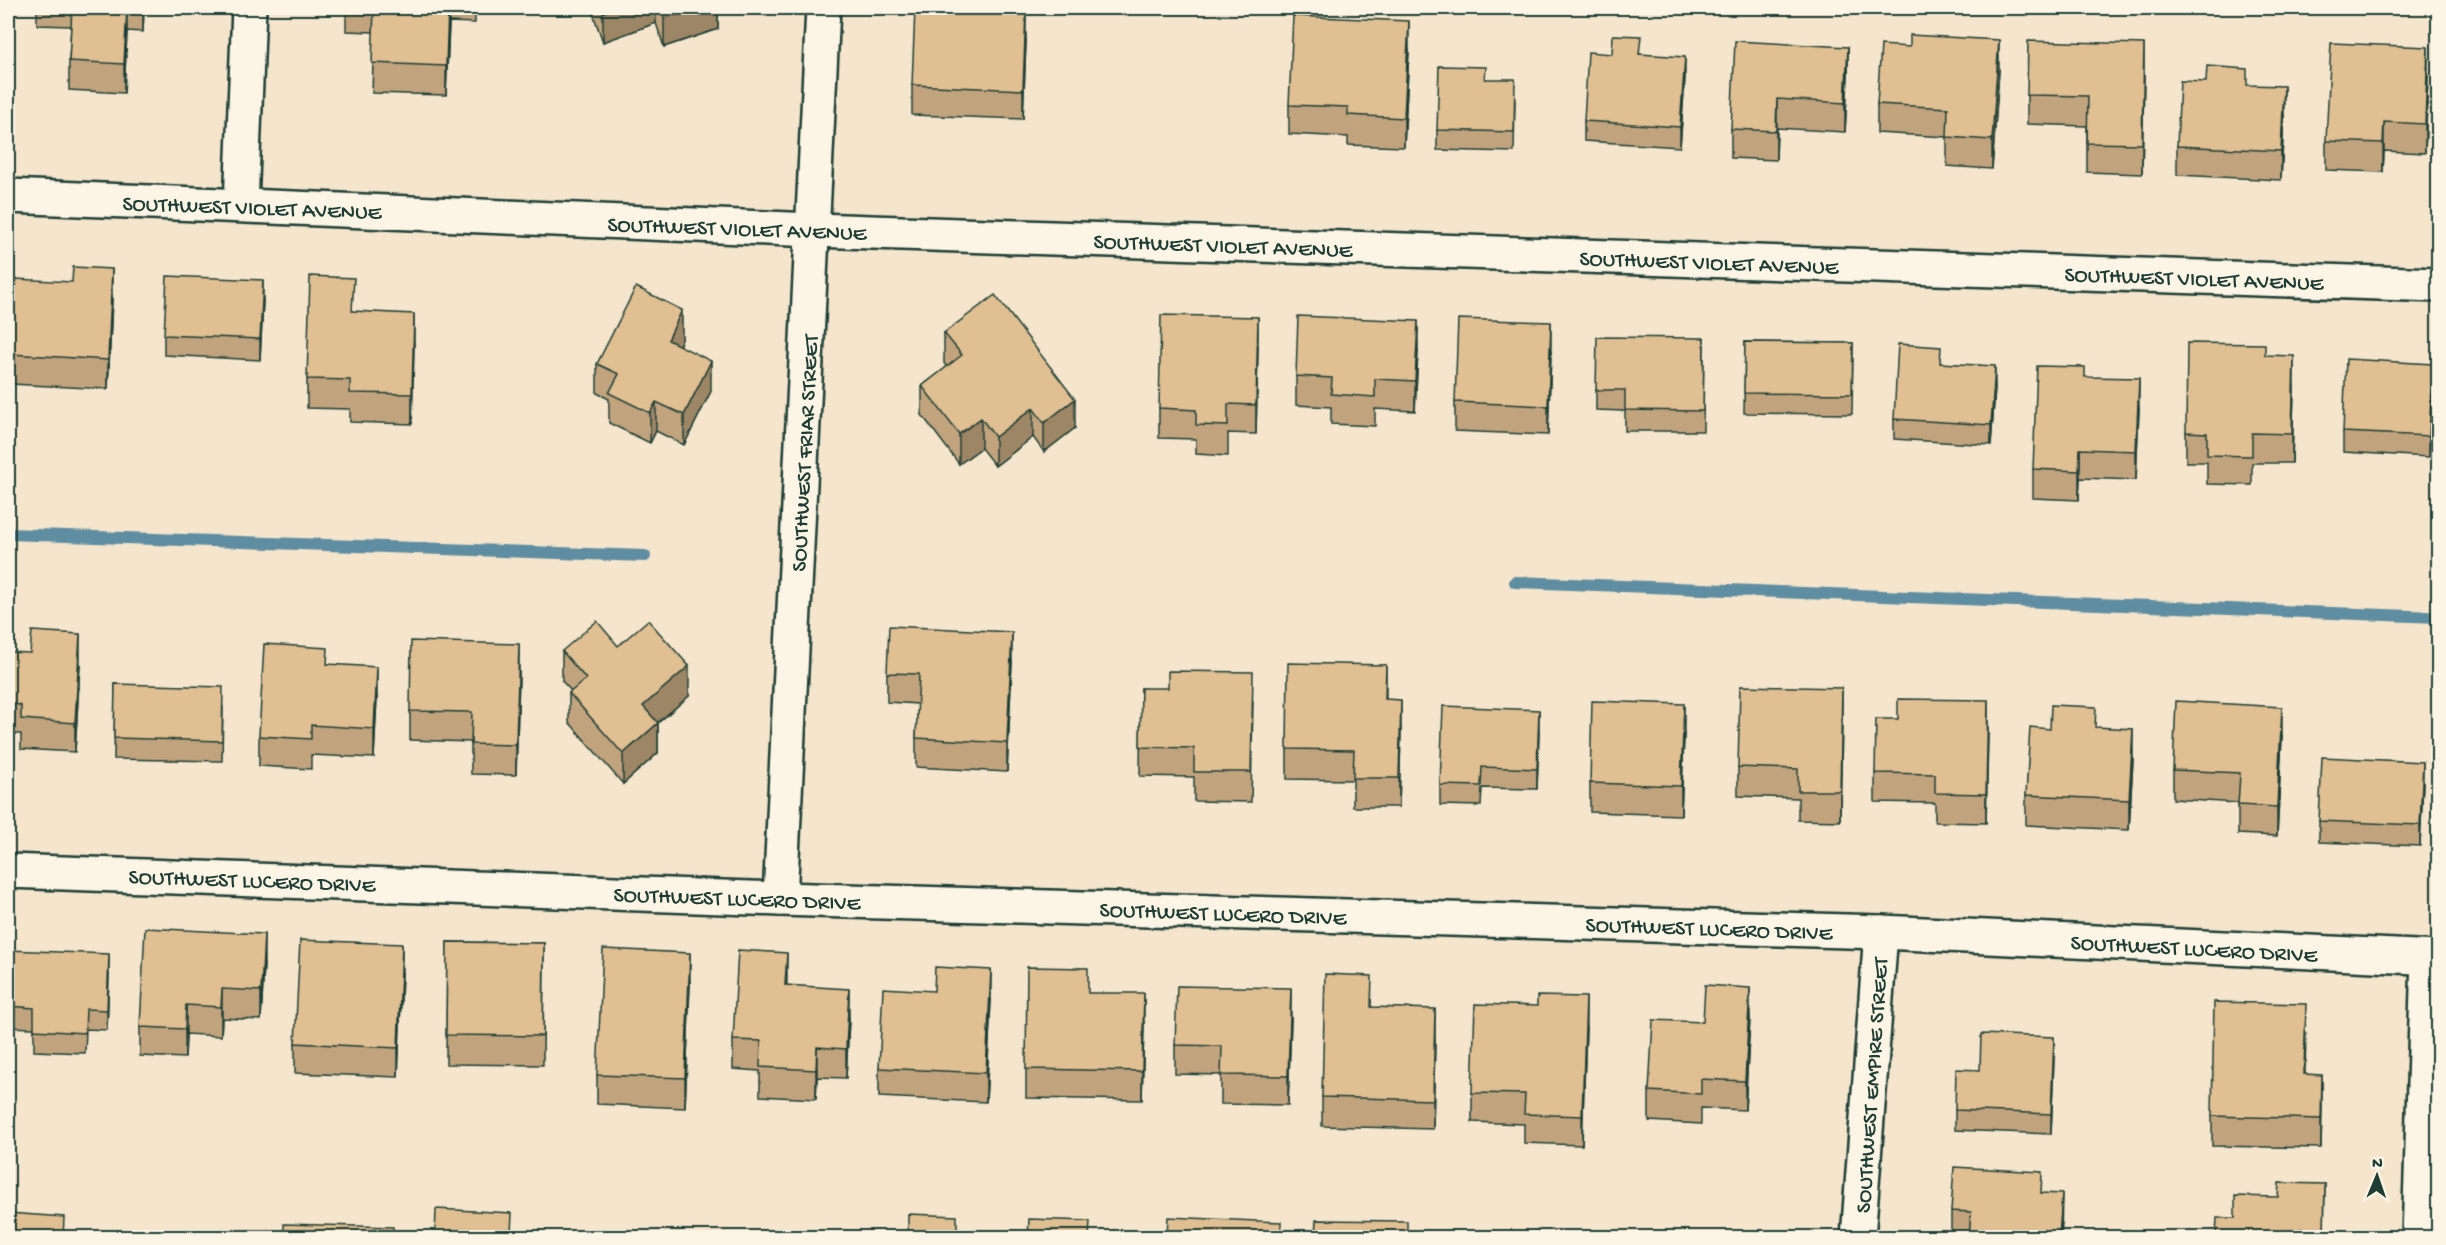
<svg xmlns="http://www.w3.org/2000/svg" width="2446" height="1245" font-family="'Gochi Hand',sans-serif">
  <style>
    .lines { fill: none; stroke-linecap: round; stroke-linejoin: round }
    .stream { stroke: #5f8da1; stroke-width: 12 }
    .street-casing { stroke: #1f3d34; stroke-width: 38 }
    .street { stroke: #fcf5e5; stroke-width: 33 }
    .wall { fill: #c1a47e; stroke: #1f3d34; stroke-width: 1.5 }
    .shaded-wall { fill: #9d8666; stroke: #1f3d34; stroke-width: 1.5 }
    .building { fill: #e0bf92; stroke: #1f3d34; stroke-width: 1.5 }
    .labels { text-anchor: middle; stroke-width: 6; stroke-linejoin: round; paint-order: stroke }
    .street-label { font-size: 22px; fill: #1f3d34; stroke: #fcf5e5 }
  </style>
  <rect width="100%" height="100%" fill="#f4e5cc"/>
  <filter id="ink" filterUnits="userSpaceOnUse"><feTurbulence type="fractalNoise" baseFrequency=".0167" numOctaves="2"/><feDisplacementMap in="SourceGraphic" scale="12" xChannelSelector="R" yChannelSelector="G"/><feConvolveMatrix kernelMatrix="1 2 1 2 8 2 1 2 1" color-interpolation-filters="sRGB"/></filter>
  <g filter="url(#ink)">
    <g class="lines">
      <g class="stream">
        <polyline points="8,534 645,556"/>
        <polyline points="1515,582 2438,617"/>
      </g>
      <g class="street-casing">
        <g id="street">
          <polyline points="8,196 814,230 2438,285"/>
          <polyline points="241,205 249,8"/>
          <polyline points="8,871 780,899 1881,932 2438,958"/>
          <polyline points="780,899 823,8"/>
          <polyline points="1858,1238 1881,932"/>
          <polyline points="2419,1238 2428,958"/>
        </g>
      </g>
      <use href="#street" class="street"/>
    </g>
    <g class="wall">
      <polygon points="37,8 144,8 143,32 127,31 124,93 69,90 69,61 71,26 37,25"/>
      <polygon points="346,8 475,8 475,23 449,22 446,95 372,93 374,32 346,31"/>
      <polygon points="591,8 718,8 718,29 664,47 656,23 603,42"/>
      <polygon points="1026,40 1023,119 912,115 912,85"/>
      <polygon points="1848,47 1848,76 1845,132 1777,128 1776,160 1731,158 1731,129"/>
      <polygon points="1910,47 1999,70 1992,169 1947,166 1947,137 1877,133 1877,104"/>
      <polygon points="1409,50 1404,147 1348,145 1348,137 1289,134 1289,105"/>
      <polygon points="1612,54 1641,54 1685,77 1680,147 1584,141 1584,121"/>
      <polygon points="2144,73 2142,174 2087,172 2087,126 2027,124 2027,95"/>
      <polygon points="2428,76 2425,153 2384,151 2383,172 2326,170 2326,141"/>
      <polygon points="1486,79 1515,100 1514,152 1437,150 1437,130"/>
      <polygon points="2206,82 2247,85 2284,115 2281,180 2177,175 2177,146"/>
      <polygon points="112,298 108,389 11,384 11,354"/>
      <polygon points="263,300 260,360 164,355 164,335"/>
      <polygon points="353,311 414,343 412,424 350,422 350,409 307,408 307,379"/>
      <polygon points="944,333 1075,428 1044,452 1033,437 995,466 981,448 959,464 922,415 922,386 947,367 944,363"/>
      <polygon points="1704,338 1703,431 1625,431 1625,411 1596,410 1596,390"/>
      <polygon points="682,339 679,346 711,391 684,445 656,431 650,443 609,423 609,399 597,393 597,364"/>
      <polygon points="1745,342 1853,343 1852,414 1744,413"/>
      <polygon points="1258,346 1256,434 1228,433 1228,456 1196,454 1196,439 1159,438 1159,408"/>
      <polygon points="1418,350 1415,411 1375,409 1375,426 1331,424 1331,407 1296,405 1296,376"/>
      <polygon points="1551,352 1548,435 1455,431 1455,402"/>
      <polygon points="2265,355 2294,386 2292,463 2252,463 2252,485 2207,484 2207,462 2186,462 2186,432"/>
      <polygon points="1941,363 1995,387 1991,445 1894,439 1894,419"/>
      <polygon points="2085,377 2139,408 2136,480 2080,478 2079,500 2033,498 2033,469"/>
      <polygon points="2433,384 2429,457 2343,452 2343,432"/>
      <polygon points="562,651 689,696 658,723 658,753 623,784 569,722 569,693 571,691 562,681"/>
      <polygon points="8,652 80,664 75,752 21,749 21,734 8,734"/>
      <polygon points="1012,661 1007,772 916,767 916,738 918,704 887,702 887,673"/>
      <polygon points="328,664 377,696 374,758 311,755 311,769 259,766 259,736"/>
      <polygon points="1386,665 1386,699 1401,729 1399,807 1353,807 1353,780 1287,779 1287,749"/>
      <polygon points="519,673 516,775 471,774 471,742 410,740 410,711"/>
      <polygon points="115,684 223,707 222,761 114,759"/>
      <polygon points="1141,688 1253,701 1251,802 1194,801 1194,777 1140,776"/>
      <polygon points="1842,717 1840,821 1798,820 1798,798 1738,796 1738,767"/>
      <polygon points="2050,729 2133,759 2129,830 2026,825 2026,795"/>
      <polygon points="1988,730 1986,823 1935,822 1935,803 1875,802 1875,773"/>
      <polygon points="1539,731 1537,789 1482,788 1481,806 1440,805 1440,785"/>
      <polygon points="1684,734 1681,815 1590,812 1590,783"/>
      <polygon points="2282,736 2277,836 2238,834 2238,803 2173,799 2173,770"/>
      <polygon points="2423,782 2420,846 2319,842 2319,821"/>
      <polygon points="447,942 544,943 543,1065 446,1064"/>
      <polygon points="8,950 109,974 107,1030 86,1029 85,1053 34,1051 34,1028 8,1027"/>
      <polygon points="264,964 261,1020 222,1018 221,1036 186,1034 185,1058 140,1056 140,1027"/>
      <polygon points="402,973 398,1077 295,1073 295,1043"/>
      <polygon points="690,983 685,1108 597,1104 597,1075"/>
      <polygon points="787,986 849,1018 846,1078 817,1077 816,1099 760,1096 760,1071 733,1069 733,1040"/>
      <polygon points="934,991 991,999 986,1102 879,1097 879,1068"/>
      <polygon points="1088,993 1144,1023 1142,1100 1026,1098 1026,1069"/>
      <polygon points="1372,1007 1435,1038 1433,1129 1322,1126 1322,1097"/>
      <polygon points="1750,1017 1745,1110 1701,1108 1701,1124 1649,1121 1649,1091 1703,1022"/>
      <polygon points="1291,1018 1288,1105 1221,1104 1221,1075 1175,1074 1175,1045"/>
      <polygon points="1586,1027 1582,1145 1524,1143 1524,1124 1472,1122 1472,1093"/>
      <polygon points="2306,1033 2305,1074 2322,1104 2321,1148 2212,1146 2212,1116"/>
      <polygon points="2054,1057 2051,1134 1955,1130 1955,1110 1980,1070"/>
      <polygon points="2325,1184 2324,1238 2216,1238 2235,1218 2278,1197"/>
      <polygon points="2042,1193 2062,1223 2061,1238 1951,1238 1951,1211"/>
    </g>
    <g class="shaded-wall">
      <polygon points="127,8 127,31 124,93 124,64"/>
      <polygon points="143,8 144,8 143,32"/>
      <polygon points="448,8 449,22 446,95 446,66"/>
      <polygon points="617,8 656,8 656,23 603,42 603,12"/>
      <polygon points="695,8 718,8 718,29 664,47 664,18"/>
      <polygon points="1026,10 1026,40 1023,119 1023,90"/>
      <polygon points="1409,21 1409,50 1404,147 1404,118"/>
      <polygon points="1999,40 1999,70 1992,169 1992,140"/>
      <polygon points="2144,44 2144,73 2142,174 2142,144"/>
      <polygon points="1848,47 1848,76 1845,132 1845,103"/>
      <polygon points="2428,47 2428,76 2425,153 2425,124"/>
      <polygon points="1685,57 1685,77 1680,147 1680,127"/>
      <polygon points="2284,86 2284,115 2281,180 2281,151"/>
      <polygon points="1777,99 1777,128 1776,160 1776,131"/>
      <polygon points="2384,122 2384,151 2383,172 2383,143"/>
      <polygon points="112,269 112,298 108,389 108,360"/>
      <polygon points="263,280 263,300 260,360 260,339"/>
      <polygon points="682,310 682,339 668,369 668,340"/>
      <polygon points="414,314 414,343 412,424 412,394"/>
      <polygon points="1258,317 1258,346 1256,434 1256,405"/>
      <polygon points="1418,321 1418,350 1415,411 1415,381"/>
      <polygon points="1551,322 1551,352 1548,435 1548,406"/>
      <polygon points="2294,356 2294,386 2292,463 2292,434"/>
      <polygon points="711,361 711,391 684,445 684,415"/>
      <polygon points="2433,364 2433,384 2429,457 2429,436"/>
      <polygon points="1995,366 1995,387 1991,445 1991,425"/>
      <polygon points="2139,378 2139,408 2136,480 2136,451"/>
      <polygon points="1075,399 1075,428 1044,452 1044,423"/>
      <polygon points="656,402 656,431 650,443 650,413"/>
      <polygon points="1033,408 1033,437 995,466 995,437"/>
      <polygon points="981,418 981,448 959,464 959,434"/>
      <polygon points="2080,449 2080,478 2079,500 2079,471"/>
      <polygon points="1012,632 1012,661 1007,772 1007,743"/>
      <polygon points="80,634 80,664 75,752 75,723"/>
      <polygon points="519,644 519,673 516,775 516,745"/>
      <polygon points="689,666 689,696 643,735 643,706"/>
      <polygon points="377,667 377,696 374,758 374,729"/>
      <polygon points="1842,688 1842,717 1840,821 1840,791"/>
      <polygon points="1401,700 1401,729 1399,807 1399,778"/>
      <polygon points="1988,700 1988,730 1986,823 1986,794"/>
      <polygon points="1684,704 1684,734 1681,815 1681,786"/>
      <polygon points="2282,707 2282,736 2277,836 2277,807"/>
      <polygon points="1539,710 1539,731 1537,789 1537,769"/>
      <polygon points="658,723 658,753 623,784 623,754"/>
      <polygon points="2133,729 2133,759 2129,830 2129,800"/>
      <polygon points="2423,762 2423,782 2420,846 2420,825"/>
      <polygon points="264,934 264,964 261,1020 261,991"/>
      <polygon points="402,944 402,973 398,1077 398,1048"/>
      <polygon points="690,953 690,983 685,1108 685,1078"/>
      <polygon points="787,953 787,983 785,1015 785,985"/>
      <polygon points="109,954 109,974 107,1030 107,1010"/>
      <polygon points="991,970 991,999 986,1102 986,1073"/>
      <polygon points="1291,988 1291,1018 1288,1105 1288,1076"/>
      <polygon points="1750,988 1750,1017 1745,1110 1745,1081"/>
      <polygon points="222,989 222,1018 221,1036 221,1007"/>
      <polygon points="849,989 849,1018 846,1078 846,1049"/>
      <polygon points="1144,993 1144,1023 1142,1100 1142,1071"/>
      <polygon points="1586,997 1586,1027 1582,1145 1582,1116"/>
      <polygon points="186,1005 186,1034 185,1058 185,1029"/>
      <polygon points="1435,1009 1435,1038 1433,1129 1433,1100"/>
      <polygon points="2054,1037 2054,1057 2051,1134 2051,1114"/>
      <polygon points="817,1047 817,1077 816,1099 816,1070"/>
      <polygon points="2322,1075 2322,1104 2321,1148 2321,1119"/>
      <polygon points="2062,1194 2061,1238 2059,1238"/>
    </g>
    <g class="building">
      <polygon points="72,8 127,8 124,64 69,61"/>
      <polygon points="374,8 448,8 446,66 372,63"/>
      <polygon points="601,8 617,8 603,12"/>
      <polygon points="661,8 695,8 664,18"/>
      <polygon points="915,8 953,8 1026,10 1023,90 912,85"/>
      <polygon points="1293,16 1409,21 1404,118 1348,115 1348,107 1289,105"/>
      <polygon points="1613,35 1641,36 1639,54 1685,57 1680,127 1584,121 1588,52 1612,54"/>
      <polygon points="1910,35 1999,40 1992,140 1947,137 1948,108 1877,104 1881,45 1910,47"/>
      <polygon points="1735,41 1848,47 1845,103 1777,99 1776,131 1731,129"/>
      <polygon points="2028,41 2144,44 2142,144 2087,143 2088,96 2027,95"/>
      <polygon points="2331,43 2428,47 2425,124 2384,122 2383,143 2326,141"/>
      <polygon points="1439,66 1486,67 1485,79 1515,79 1514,132 1437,130"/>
      <polygon points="2207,66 2247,69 2247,85 2284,86 2281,151 2177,146 2180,81 2206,82"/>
      <polygon points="73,267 112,269 108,360 11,354 15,279 72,282"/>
      <polygon points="167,276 263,280 260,339 164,335"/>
      <polygon points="310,276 354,278 352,311 414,314 412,394 350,393 350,380 307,379"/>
      <polygon points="636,287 682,310 668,340 711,361 684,415 656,402 650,413 609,393 619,374 597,364"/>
      <polygon points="995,295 1075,399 1044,423 1033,408 995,437 981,418 959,434 922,386 962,355 944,333"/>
      <polygon points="1161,315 1258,317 1256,405 1228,404 1228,426 1196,425 1196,410 1159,408"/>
      <polygon points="1298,316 1418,321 1415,381 1375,379 1375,397 1331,394 1332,378 1296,376"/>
      <polygon points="1458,319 1551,322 1548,406 1455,402"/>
      <polygon points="1597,337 1704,338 1703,411 1625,410 1625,390 1596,390"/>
      <polygon points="1745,342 1853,343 1852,394 1744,393"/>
      <polygon points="2187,343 2265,344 2265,355 2294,356 2292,434 2252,433 2252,456 2207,455 2207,433 2186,432"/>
      <polygon points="1898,344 1941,347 1940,363 1995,366 1991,425 1894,419"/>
      <polygon points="2346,359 2433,364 2429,436 2343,432"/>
      <polygon points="2037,366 2085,367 2085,377 2139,378 2136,451 2080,449 2079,471 2033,469"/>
      <polygon points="648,620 689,666 643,706 658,723 623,754 569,693 586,679 562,651 597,621 618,646"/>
      <polygon points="889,626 1012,632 1007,743 916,738 919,674 887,673"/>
      <polygon points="32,631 80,634 75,723 21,719 21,705 8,704 8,652 30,653"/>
      <polygon points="411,641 519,644 516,745 471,744 472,712 410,711"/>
      <polygon points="264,644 328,648 327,664 377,667 374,729 311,725 311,739 259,736"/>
      <polygon points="1288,663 1386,665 1385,699 1401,700 1399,778 1353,778 1354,750 1287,749"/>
      <polygon points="1168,671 1253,672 1251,772 1194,772 1194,748 1140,747 1141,688 1168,688"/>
      <polygon points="115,684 223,687 222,741 114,738"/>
      <polygon points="1740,686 1842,688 1840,791 1798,791 1798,769 1738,767"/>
      <polygon points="1898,699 1988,700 1986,794 1935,793 1935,774 1875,773 1876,719 1898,719"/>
      <polygon points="1592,701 1684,704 1681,786 1590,783"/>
      <polygon points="2176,701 2282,707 2277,807 2238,805 2240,773 2173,770"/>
      <polygon points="2051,705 2096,707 2095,727 2133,729 2129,800 2026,795 2030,727 2050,729"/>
      <polygon points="1443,706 1539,710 1537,769 1482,767 1481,786 1440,785"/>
      <polygon points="2322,757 2423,762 2420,825 2319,821"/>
      <polygon points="145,928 264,934 261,991 222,989 221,1007 186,1005 185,1029 140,1027"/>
      <polygon points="300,940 402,944 398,1048 295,1043"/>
      <polygon points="447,942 544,943 543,1036 446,1035"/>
      <polygon points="603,949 690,953 685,1078 597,1075"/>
      <polygon points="8,950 109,954 107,1010 86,1009 85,1033 34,1030 34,1008 8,1006"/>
      <polygon points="738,950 787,953 785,985 849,989 846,1049 817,1047 816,1070 760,1067 761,1041 733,1040"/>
      <polygon points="935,967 991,970 986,1073 879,1068 883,988 934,991"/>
      <polygon points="1027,967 1088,968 1088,993 1144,993 1142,1071 1026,1069"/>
      <polygon points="1325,974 1372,976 1371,1007 1435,1009 1433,1100 1322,1097"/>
      <polygon points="1705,985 1750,988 1745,1081 1701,1079 1701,1094 1649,1091 1653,1020 1703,1022"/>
      <polygon points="1177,986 1291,988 1288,1076 1221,1075 1222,1046 1175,1045"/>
      <polygon points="1537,996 1586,997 1582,1116 1524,1114 1525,1094 1472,1093 1475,1004 1537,1006"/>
      <polygon points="2214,1002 2306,1004 2304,1074 2322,1075 2321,1119 2212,1116"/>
      <polygon points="1981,1034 2054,1037 2051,1114 1955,1110 1956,1069 1980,1070"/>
      <polygon points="1954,1167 2042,1172 2041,1193 2062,1194 2059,1238 1969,1238 1971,1212 1951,1211"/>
      <polygon points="2279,1183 2325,1184 2324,1230 2300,1229 2300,1238 2216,1238 2217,1218 2235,1218 2235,1196 2278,1197"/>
      <polygon points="436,1209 512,1213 511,1234 542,1235 542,1238 435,1238"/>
      <polygon points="8,1213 64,1217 63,1238 8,1238"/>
      <polygon points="908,1214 957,1216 957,1238 876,1238 876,1234 908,1235"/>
      <polygon points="1168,1217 1281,1222 1281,1238 1167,1238"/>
      <polygon points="1029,1219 1090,1221 1089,1238 1028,1238"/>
      <polygon points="1316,1220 1407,1221 1407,1238 1315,1238"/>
      <polygon points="284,1224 393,1227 393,1238 284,1238"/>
      <polygon points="1462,1232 1550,1236 1550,1238 1462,1238"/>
      <polygon points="622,1236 686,1237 622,1238"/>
    </g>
  </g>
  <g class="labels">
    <g class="street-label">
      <text transform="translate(252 206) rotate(2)" y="8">SOUTHWEST VIOLET AVENUE</text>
      <text transform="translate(737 227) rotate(2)" y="8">SOUTHWEST VIOLET AVENUE</text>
      <text transform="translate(1223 244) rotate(2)" y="8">SOUTHWEST VIOLET AVENUE</text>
      <text transform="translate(1709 261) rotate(2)" y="8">SOUTHWEST VIOLET AVENUE</text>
      <text transform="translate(2194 277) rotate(2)" y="8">SOUTHWEST VIOLET AVENUE</text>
      <text transform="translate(803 453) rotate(-87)" y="8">SOUTHWEST FRIAR STREET</text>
      <text transform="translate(252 879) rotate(2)" y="8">SOUTHWEST LUCERO DRIVE</text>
      <text transform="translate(737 897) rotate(2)" y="8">SOUTHWEST LUCERO DRIVE</text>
      <text transform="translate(1223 912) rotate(2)" y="8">SOUTHWEST LUCERO DRIVE</text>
      <text transform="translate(1709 927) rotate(2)" y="8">SOUTHWEST LUCERO DRIVE</text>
      <text transform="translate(2194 947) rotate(3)" y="8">SOUTHWEST LUCERO DRIVE</text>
      <text transform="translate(1870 1085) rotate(-86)" y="8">SOUTHWEST EMPIRE STREET</text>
    </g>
  </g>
  <rect width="2446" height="1245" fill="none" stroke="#fcf5e5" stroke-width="30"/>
  <rect x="15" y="15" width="2416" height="1215" fill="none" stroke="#1f3d34" stroke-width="2" filter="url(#ink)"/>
  <g transform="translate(2377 1176) rotate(2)" stroke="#fcf5e5" stroke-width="4.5" paint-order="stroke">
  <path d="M0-4.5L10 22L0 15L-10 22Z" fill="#1f3d34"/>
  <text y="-9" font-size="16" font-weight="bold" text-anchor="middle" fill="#1f3d34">N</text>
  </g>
</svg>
